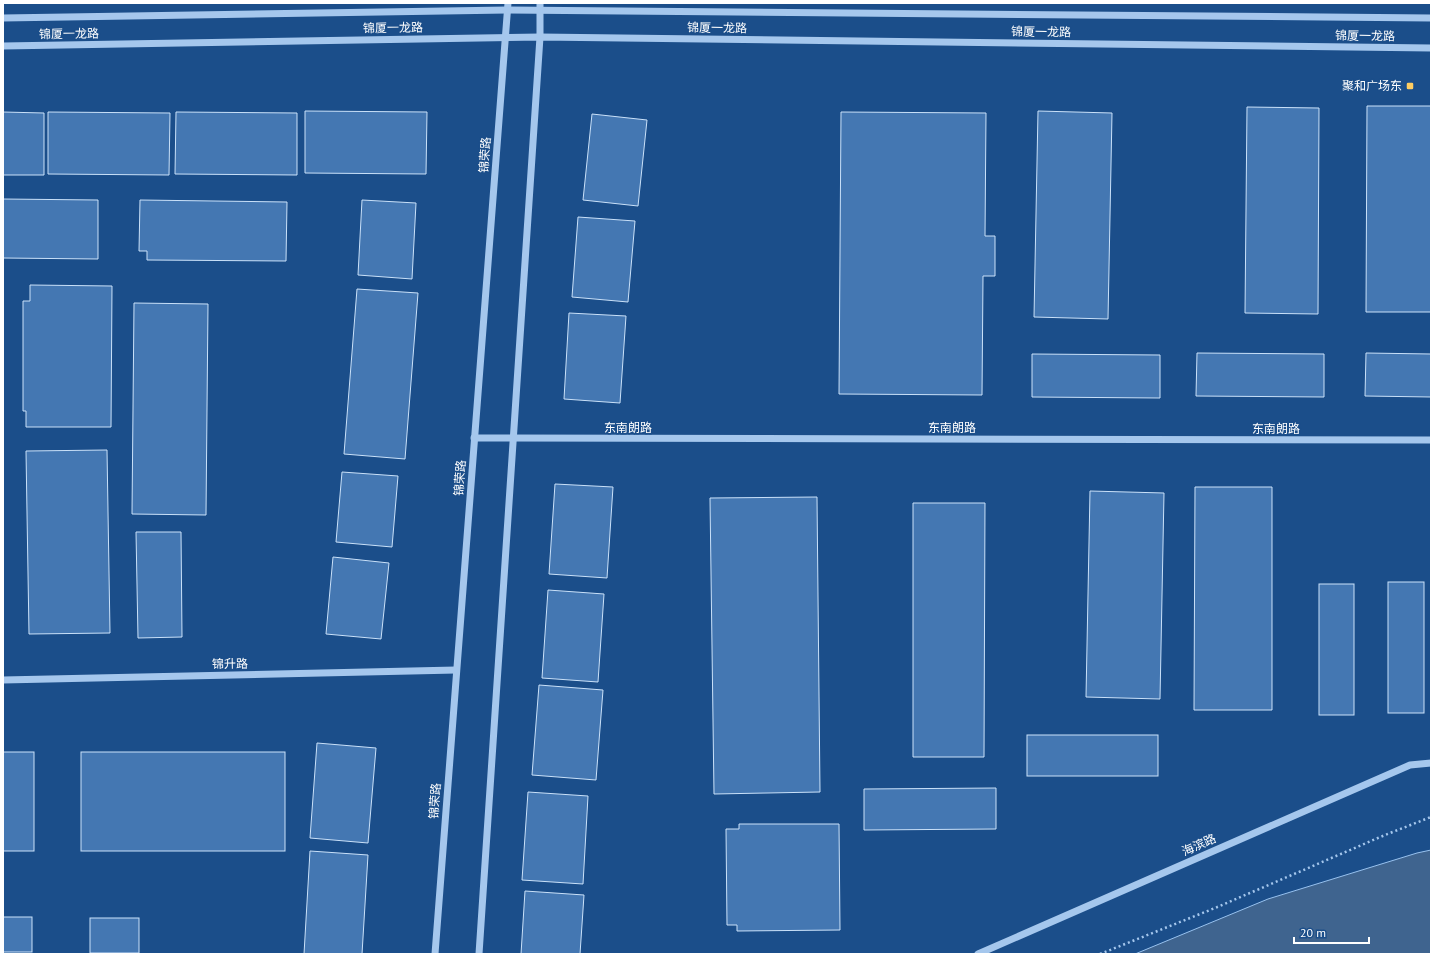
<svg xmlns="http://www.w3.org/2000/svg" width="1434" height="957" font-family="'PT Sans','Noto Sans SC',sans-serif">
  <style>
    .water { fill: #3f648f; stroke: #98c2ef }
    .building { fill: #4477b2; stroke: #cae1f9 }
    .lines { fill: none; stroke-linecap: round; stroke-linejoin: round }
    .path { stroke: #a5c7ed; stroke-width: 2.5; stroke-dasharray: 2 3; stroke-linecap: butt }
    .minor { stroke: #a5c7ed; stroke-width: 7 }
    .poi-dot { fill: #fecd62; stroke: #1b4e8a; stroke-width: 1.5 }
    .labels { text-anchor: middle; stroke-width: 3; stroke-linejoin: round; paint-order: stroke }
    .street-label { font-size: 12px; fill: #fff; stroke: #1b4e8a }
    .poi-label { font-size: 12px; fill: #fff; stroke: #1b4e8a; text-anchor: end }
  </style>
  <rect width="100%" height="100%" fill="#1b4e8a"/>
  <polygon class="water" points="1431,850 1431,954 1135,954 1268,899 1417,853"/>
  <g class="building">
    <polygon points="1367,106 1431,106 1431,312 1366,312"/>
    <polygon points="1247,107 1319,108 1318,314 1245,313"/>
    <polygon points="305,111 427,112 426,174 305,173"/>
    <polygon points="1038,111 1112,113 1108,319 1034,317"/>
    <polygon points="3,112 44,113 44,175 3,175"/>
    <polygon points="48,112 170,113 169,175 48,174"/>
    <polygon points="176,112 297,113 297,175 175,174"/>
    <polygon points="841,112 986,113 985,236 995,236 995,276 983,276 982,395 839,394"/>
    <polygon points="592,114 647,120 638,206 583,200"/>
    <polygon points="3,199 98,200 98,259 3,258"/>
    <polygon points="140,200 287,202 286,261 147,260 147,251 139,251"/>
    <polygon points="362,200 416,203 412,279 358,275"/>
    <polygon points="578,217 635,221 628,302 572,297"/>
    <polygon points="30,285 112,286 111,427 26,427 26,411 23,411 23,301 30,301"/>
    <polygon points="357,289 418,293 405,459 344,454"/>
    <polygon points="134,303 208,304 206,515 132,514"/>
    <polygon points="569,313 626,316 620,403 564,399"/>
    <polygon points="1197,353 1324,354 1324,397 1196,396"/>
    <polygon points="1366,353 1431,354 1431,397 1365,396"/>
    <polygon points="1032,354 1160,355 1160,398 1032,397"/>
    <polygon points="107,450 110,633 29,634 26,451"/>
    <polygon points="342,472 398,476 392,547 336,542"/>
    <polygon points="555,484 613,487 607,578 549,574"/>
    <polygon points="1195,487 1272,487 1272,710 1194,710"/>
    <polygon points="1090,491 1164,493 1160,699 1086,697"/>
    <polygon points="817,497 820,792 714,794 710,498"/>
    <polygon points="913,503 985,503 984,757 913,757"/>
    <polygon points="136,532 181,532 182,637 138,638"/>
    <polygon points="333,557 389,563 381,639 326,634"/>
    <rect x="1388" y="582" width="36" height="131"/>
    <rect x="1319" y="584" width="35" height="131"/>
    <polygon points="548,590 604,594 598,682 542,678"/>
    <polygon points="539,685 603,690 596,780 532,775"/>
    <rect x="1027" y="735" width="131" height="41"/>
    <polygon points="317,743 376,748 368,843 310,838"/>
    <rect x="3" y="752" width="31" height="99"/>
    <rect x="81" y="752" width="204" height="99"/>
    <polygon points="996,788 996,829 864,830 864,789"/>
    <polygon points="528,792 588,796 583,884 522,880"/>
    <polygon points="739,824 839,824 840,930 737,931 737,925 727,925 726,829 739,829"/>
    <polygon points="310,851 368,855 362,954 304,954"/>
    <polygon points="525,891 584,895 580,954 521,954"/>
    <rect x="3" y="917" width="29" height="35"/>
    <rect x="90" y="918" width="49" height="35"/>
  </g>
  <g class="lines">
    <polyline class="path" points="1100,954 1215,908 1385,835 1431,817"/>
    <g class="minor">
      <polyline points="3,18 507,10 1431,18"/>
      <polyline points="3,46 540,37 1431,48"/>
      <polyline points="474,438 1431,440"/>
      <polyline points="3,680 456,670"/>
      <polyline points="435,954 508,3"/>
      <polyline points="479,954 540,37 540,3"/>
      <polyline points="978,954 1410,765 1431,763"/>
    </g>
  </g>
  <rect class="poi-dot" x="1406" y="82" width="8" height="8" rx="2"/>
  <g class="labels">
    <g class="street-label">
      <text transform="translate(393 28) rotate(-1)" y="4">锦厦一龙路</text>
      <text transform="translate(717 28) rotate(1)" y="4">锦厦一龙路</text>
      <text transform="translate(1041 32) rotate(1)" y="4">锦厦一龙路</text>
      <text transform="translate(69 34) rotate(-1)" y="4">锦厦一龙路</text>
      <text transform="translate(1365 36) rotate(1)" y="4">锦厦一龙路</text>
      <text transform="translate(485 155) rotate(-86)" y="4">锦荣路</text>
      <text x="628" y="432">东南朗路</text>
      <text x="952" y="432">东南朗路</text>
      <text x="1276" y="433">东南朗路</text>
      <text transform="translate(460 478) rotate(-86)" y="4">锦荣路</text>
      <text transform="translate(230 664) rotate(-1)" y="4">锦升路</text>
      <text transform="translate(435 801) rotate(-86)" y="4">锦荣路</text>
      <text transform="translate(1199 845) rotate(-24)" y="4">海滨路</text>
    </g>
    <g class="poi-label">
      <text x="1402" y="90">聚和广场东</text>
    </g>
  </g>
  <rect width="1434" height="957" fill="none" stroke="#ffffff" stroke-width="8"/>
  <path d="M1294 937v6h75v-6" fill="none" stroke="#ffffff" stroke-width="2"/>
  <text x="1300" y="937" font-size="12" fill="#ffffff" stroke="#1b4e8a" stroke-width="3" paint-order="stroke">20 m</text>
</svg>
